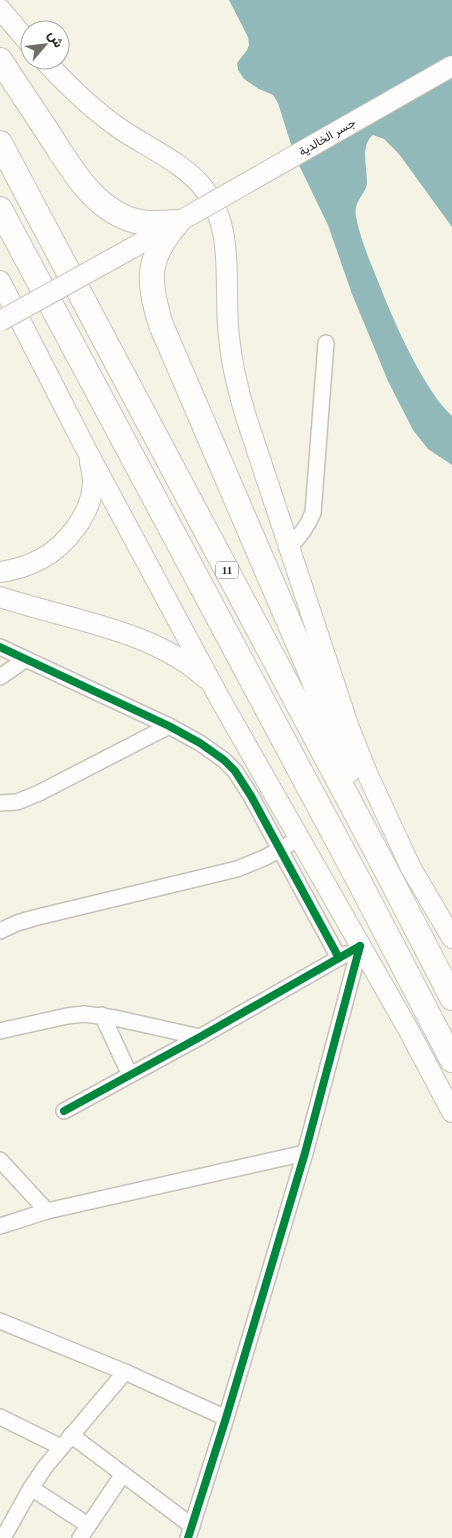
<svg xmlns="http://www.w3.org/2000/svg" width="452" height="1538" font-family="'Times New Roman',Vazirmatn,serif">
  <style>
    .water { fill: #91b9ba }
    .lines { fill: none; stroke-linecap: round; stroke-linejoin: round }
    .minor-casing { stroke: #c5c2b9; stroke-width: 18 }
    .secondary-casing { stroke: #c5c2b9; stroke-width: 22 }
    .trunk-casing { stroke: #c5c2b9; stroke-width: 26 }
    .minor { stroke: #fefdfb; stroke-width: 15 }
    .secondary { stroke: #fefdfb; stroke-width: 20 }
    .trunk { stroke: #fefdfb; stroke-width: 24 }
    .secondary-bridge-casing { stroke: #c5c2b9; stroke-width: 22; stroke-linecap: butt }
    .secondary-bridge { stroke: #fefdfb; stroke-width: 20 }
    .cycleway-casing { stroke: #fff; stroke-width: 11 }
    .cycleway { stroke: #00873e; stroke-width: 8 }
    .labels { text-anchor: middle; stroke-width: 5; stroke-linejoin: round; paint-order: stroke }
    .shield { fill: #fff; stroke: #686762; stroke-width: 1 }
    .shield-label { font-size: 11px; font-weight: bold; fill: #28261e }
    .street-label { font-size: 12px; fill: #28261e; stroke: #fff }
  </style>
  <rect width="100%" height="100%" fill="#f5f2e6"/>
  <path class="water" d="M 229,0 L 452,0 L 452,227 L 399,154 L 384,139 L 373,135 C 360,145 367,167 367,182 C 367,194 353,200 356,217 C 360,238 369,259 377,279 C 391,314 405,347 424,379 C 433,393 440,405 452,416 L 452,465 L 428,449 L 413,430 L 388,381 L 352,294 L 328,225 L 295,157 L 278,103 L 273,95 L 259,89 L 244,79 L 238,70 L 237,63 L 247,50 L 249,45 L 248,37 Z"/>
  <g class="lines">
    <g class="minor-casing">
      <g id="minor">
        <path d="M 289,547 C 300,537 307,527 313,513 L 326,343"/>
        <polyline points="0,647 169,726 200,743 224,760 235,771 251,796 339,958"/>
        <polyline points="0,677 26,659"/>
        <polyline points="0,803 17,802 39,793 169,726"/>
        <polyline points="0,931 17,923 34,918 237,869 264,858 299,839"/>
        <polyline points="102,1015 130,1075"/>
        <polyline points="0,1031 67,1016 84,1014 115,1018 200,1037"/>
        <polyline points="64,1111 200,1037 346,954"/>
        <polyline points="0,1160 47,1211"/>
        <polyline points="0,1226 47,1211 305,1153"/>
        <polyline points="0,1321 125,1372 226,1418"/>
        <polyline points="0,1417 61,1447"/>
        <polyline points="71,1435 192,1526"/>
        <polyline points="31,1488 88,1525"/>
        <polyline points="3,1538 31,1488 45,1467 125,1372"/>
        <polyline points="80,1538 123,1474"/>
        <polyline points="188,1538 226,1418 305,1153 360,946"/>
      </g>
    </g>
    <g class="secondary-casing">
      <g id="secondary">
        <polyline points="0,9 30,44"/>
        <path d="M 44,60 C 66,84 90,107 116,126 C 145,147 183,161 205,190 C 236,231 223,289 229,337 C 232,369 240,399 250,429 L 348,725 L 367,773 L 411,868 L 452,938"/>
        <polyline points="132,248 201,209"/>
        <polyline points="0,281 89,455 220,699 408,1029 452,1112"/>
        <path d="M 0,572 C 14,570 28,566 41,559 C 67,545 93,512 93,481 C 93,475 91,468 90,462"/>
        <path d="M 0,597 C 65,619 154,630 205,678"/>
      </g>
    </g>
    <g class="trunk-casing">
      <g id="trunk">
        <path d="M 0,60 C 16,84 31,107 47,131 C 68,163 90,205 129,219 C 145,225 162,223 178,222"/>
        <polyline points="0,143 386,870 452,998"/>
        <polyline points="0,209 360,883 452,1060"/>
        <path d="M 178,222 C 146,259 147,279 161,325 L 310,671 L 348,771"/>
      </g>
    </g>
    <use href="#minor" class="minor"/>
    <use href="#secondary" class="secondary"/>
    <use href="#trunk" class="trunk"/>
    <g class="secondary-bridge-casing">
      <g id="secondary-bridge">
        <polyline points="201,209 452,66"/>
        <polyline points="0,321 132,248"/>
      </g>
    </g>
    <use href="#secondary-bridge" class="secondary-bridge"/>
    <g class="cycleway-casing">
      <g id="cycleway">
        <polyline points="0,647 169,726 200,743 224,760 235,771 251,796 339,958"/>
        <polyline points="64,1111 200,1037 360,946"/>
        <polyline points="188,1538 226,1418 305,1153 360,946"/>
      </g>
    </g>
    <use href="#cycleway" class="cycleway"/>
  </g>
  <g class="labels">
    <rect class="shield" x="216" y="561.5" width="22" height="17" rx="4"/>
    <g class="shield-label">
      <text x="227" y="574">11</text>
    </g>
    <g class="street-label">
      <text transform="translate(327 137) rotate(-30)" y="4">جسر الخالدية</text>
    </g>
  </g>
  <g transform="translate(45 45) rotate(62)"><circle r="24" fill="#ffffff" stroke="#a9a8a5"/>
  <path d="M0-4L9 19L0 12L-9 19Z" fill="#706d64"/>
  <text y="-8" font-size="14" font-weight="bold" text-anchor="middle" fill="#28261e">ش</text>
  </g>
</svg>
